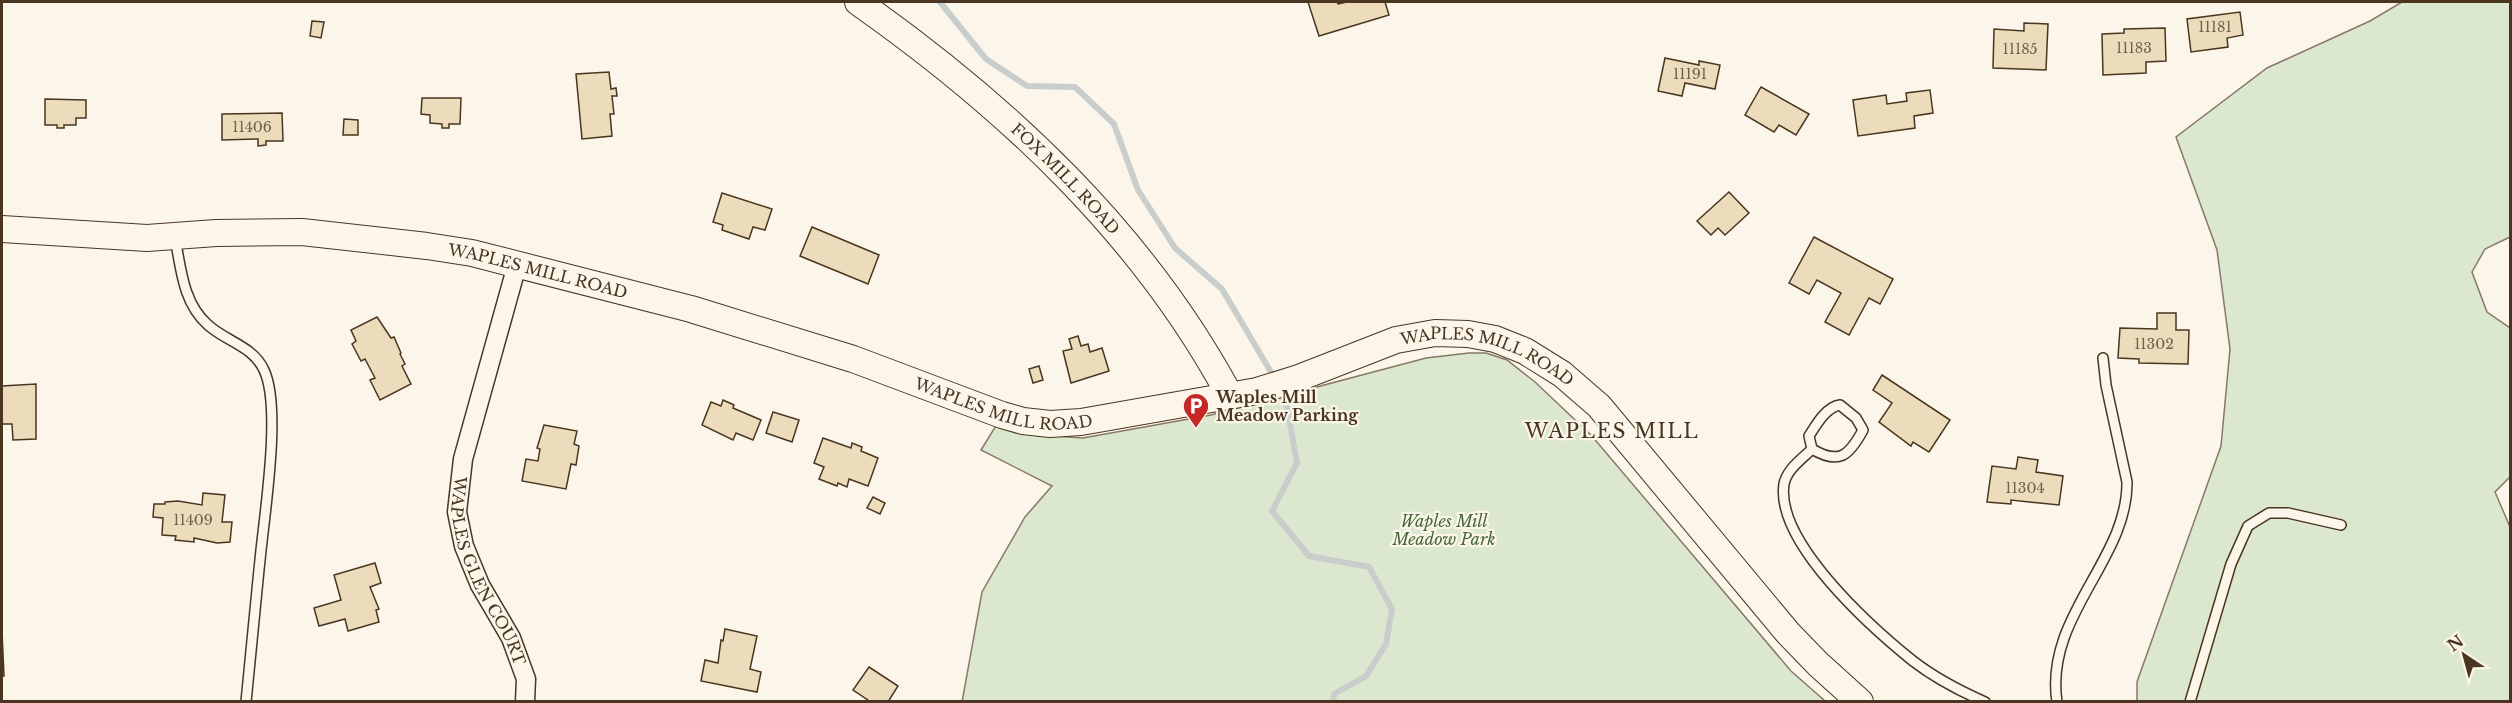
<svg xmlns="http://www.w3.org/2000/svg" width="2512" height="703" font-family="'Libre Baskerville',serif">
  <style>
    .green { fill: #dce7d0; stroke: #887966; stroke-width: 1.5 }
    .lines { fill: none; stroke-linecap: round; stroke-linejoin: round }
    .stream { stroke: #c9cecd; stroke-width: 6 }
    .building { fill: #ecdcbc; stroke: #4a3520; stroke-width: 1.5 }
    .service-casing { stroke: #4a3520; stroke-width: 12 }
    .minor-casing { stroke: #4a3520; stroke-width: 21 }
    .secondary-casing { stroke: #4a3520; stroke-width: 28 }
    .service { stroke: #fbf6e9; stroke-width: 9 }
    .minor { stroke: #fbf6e9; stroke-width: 18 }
    .secondary { stroke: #fbf6e9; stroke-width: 26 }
    .labels { text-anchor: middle; stroke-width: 4.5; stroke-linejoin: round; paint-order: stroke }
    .number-label { font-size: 14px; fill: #725f47 }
    .street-label { font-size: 16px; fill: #4a3520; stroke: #fbf6e9 }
    .poi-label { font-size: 16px; font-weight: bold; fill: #4a3520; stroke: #fbf6e9; text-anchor: start }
    .park-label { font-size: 16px; font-style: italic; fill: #436837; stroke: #fbf6e9 }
    .quarter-label { font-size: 20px; letter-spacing: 1.5px; fill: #4a3520; stroke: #fbf6e9 }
  </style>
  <rect width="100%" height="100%" fill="#fbf6e9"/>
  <g class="green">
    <polygon points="2402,2 2510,2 2510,237 2485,249 2472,272 2487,312 2510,328 2510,477 2495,492 2510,527 2510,701 2137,702 2137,682 2221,446 2230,349 2217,250 2176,137 2267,68 2370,21"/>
    <polygon points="1469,353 1486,353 1507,360 1535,382 1591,435 1791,671 1825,701 962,702 982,592 1025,517 1052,486 981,450 997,424 1039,435 1083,438 1211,415 1426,358"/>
  </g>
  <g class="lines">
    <g class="stream">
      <polyline points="940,2 986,59 1027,86 1075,87 1114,124 1138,190 1175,248 1222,289 1275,379"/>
      <polyline points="1280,391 1287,407 1297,463 1272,511 1309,556 1369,567 1392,609 1386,644 1366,676 1334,694 1333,702"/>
    </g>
  </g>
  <g class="building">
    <polygon points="1308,2 1337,2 1338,4 1347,2 1385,2 1389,15 1319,36"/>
    <polygon points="2240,12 2243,35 2227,38 2228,47 2191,52 2187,19"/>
    <polygon points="312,21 324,22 321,38 310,36"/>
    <polygon points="2024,23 2048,24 2046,70 1993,68 1994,29 2024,31"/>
    <polygon points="2165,28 2166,61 2146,62 2146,73 2103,75 2102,34 2124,33 2124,29"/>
    <polygon points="1665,58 1699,65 1699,61 1720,65 1715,89 1685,83 1682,96 1658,91"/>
    <polygon points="609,72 611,89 616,88 617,96 612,96 614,114 610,114 612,136 582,139 576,74"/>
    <polygon points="1761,87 1809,114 1796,135 1779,125 1774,132 1745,115"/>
    <polygon points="1930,90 1933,113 1914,116 1915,128 1858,136 1853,100 1886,95 1887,104 1907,101 1906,93"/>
    <polygon points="422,98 461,98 460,124 449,124 449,128 442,128 442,124 430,123 430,115 421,114"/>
    <polygon points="45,99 86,100 86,118 76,118 76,125 64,125 64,128 57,128 57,125 45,125"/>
    <polygon points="282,113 283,141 266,141 266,145 258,146 258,139 222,140 222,114"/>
    <polygon points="344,119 358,120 358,135 343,135"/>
    <polygon points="1729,192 1749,213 1725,235 1718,228 1711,235 1697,221"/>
    <polygon points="722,193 772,209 765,230 753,227 749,239 722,230 723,225 713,222"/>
    <polygon points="812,227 879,255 868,284 800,256"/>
    <polygon points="1814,237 1893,279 1880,304 1869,298 1849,335 1825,322 1841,293 1817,280 1809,294 1789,283"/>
    <polygon points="2157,313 2176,313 2176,330 2189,330 2188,364 2139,363 2139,359 2118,358 2120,328 2157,329"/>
    <polygon points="377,317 391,338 394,337 401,353 400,354 405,364 402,366 411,384 380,400 370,380 375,378 365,359 361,361 352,344 356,341 351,330"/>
    <polygon points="1078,336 1081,346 1088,344 1090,352 1102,348 1109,371 1071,383 1063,351 1072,349 1069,339"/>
    <polygon points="1039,366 1043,380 1033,383 1029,369"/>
    <polygon points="1882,375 1950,420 1929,452 1913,442 1911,446 1879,422 1892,403 1873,390"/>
    <polygon points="36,384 36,439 13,440 12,424 2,424 2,386"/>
    <polygon points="723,400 734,405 733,408 761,420 753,440 736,433 733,440 702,425 711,402 721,406"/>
    <polygon points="773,412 799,420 792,442 766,433"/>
    <polygon points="544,425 577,431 574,444 579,446 576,465 571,464 566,489 522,481 526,459 538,461 540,449 537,448"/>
    <polygon points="823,438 851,448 852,443 862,447 861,451 878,458 868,486 849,479 847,487 838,483 837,486 819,479 824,467 814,463"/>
    <polygon points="2018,457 2038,460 2036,472 2063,476 2059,505 2011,500 2011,504 1987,502 1992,466 2016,469"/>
    <polygon points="203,493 225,495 222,522 232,522 230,542 217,543 194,538 194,542 175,540 176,536 162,535 163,518 153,517 154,504 165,504 165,502 178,501 202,505"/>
    <polygon points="873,497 885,503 880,514 867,508"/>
    <polygon points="375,563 381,583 370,587 379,609 376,610 379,622 348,631 345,619 319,626 314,608 341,600 334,575"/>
    <polygon points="725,629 757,636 750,669 761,672 757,692 701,681 705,660 718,663 721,640 723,641"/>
    <polygon points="2,631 4,676 2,676"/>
    <polygon points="869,667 898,686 888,702 871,702 853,690"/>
  </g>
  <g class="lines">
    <g class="service-casing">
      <g id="service">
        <path d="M 175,238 C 181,269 183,303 208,325 C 227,342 253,346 264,370 C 282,408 264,516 260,560 C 255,607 251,654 246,702"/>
        <path d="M 1840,405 L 1856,418 L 1863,430 C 1849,456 1839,465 1812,449 L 1809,436 C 1816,425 1826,407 1840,405 Z"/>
        <path d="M 1812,449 C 1802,459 1787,469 1784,484 C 1775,542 1872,628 1913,661 C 1935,678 1960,691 1985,702"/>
        <path d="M 2057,702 C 2044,616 2128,560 2127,482 L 2106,385 L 2103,358"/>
        <polyline points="2190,702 2231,564 2248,526 2269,513 2288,513 2341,525"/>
      </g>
    </g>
    <g class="minor-casing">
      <g id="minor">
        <path id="s1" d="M 517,265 L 463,459 L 457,512 L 464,546 L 480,585 L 511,638 L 526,679 L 525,702"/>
      </g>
    </g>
    <g class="secondary-casing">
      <g id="secondary">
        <path id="s2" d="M 858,2 C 1007,107 1143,234 1230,396"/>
        <path id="s3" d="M 2,229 L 147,238 L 216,233 L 302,232 L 427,246 L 472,253 L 691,309 L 853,359 L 1002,415 L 1023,421 L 1050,424 L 1081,422 L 1257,391 L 1296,379 L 1396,340 L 1435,333 L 1468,334 L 1495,339 L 1525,351 L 1562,374 L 1599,406 L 1788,633 L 1818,664 L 1860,702"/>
      </g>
    </g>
    <use href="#service" class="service"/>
    <use href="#minor" class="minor"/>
    <use href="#secondary" class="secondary"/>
  </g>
  <defs>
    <g id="parking-pin" transform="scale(1.35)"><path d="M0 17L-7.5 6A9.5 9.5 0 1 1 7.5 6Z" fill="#c62828" stroke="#fbf6e9"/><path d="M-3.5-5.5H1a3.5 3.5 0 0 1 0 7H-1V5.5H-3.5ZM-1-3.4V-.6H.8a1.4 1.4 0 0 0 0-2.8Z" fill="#fff"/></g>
  </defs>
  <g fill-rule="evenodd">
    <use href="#parking-pin" x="1196" y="406"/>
  </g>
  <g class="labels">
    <g class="number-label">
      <text x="2215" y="32">11181</text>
      <text x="2134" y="53">11183</text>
      <text x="2020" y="54">11185</text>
      <text x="1690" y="79">11191</text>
      <text x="252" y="132">11406</text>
      <text x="2154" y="349">11302</text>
      <text x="2025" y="493">11304</text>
      <text x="193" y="525">11409</text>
    </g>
    <g class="street-label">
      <text dy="6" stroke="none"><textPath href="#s2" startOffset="273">FOX MILL ROAD</textPath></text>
      <text dy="6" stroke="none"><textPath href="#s3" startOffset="540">WAPLES MILL ROAD</textPath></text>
      <text dy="6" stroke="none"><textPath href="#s3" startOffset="1530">WAPLES MILL ROAD</textPath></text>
      <text dy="6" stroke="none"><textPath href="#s3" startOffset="1026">WAPLES MILL ROAD</textPath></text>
      <text dy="6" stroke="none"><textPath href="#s1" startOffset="320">WAPLES GLEN COURT</textPath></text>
    </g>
    <g class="poi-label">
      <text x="1216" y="403">Waples Mill<tspan x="1216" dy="18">Meadow Parking</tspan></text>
    </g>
    <g class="park-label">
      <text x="1444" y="527">Waples Mill<tspan x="1444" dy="18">Meadow Park</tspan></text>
    </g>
    <g class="quarter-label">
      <text x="1612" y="438">WAPLES MILL</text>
    </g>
  </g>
  <rect width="2512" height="703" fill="none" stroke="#4a3520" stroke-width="6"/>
  <g transform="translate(2464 655) rotate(324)" stroke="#fbf6e9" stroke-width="4.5" paint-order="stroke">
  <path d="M0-4.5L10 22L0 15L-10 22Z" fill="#4a3520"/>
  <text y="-9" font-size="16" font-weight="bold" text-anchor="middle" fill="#4a3520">N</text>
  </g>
</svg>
